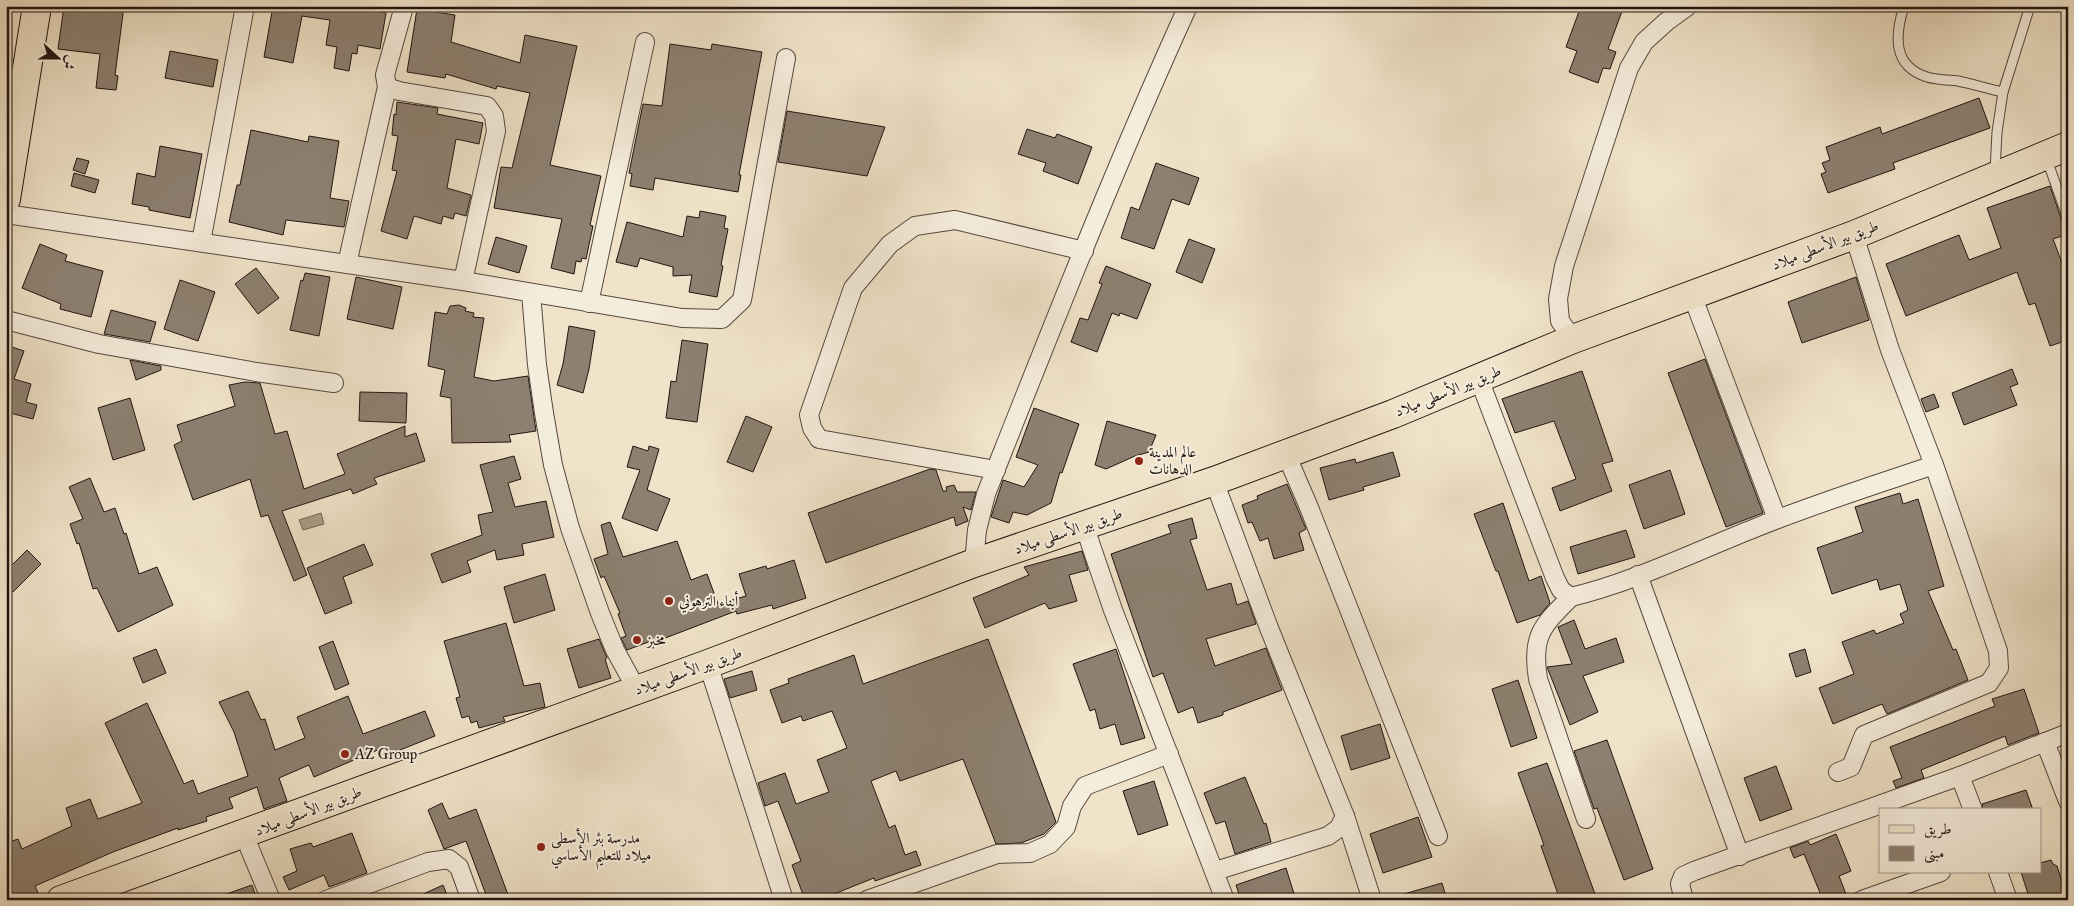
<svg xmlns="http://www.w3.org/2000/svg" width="2074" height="906" font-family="'IM FELL Great Primer',Amiri,serif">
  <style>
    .water { fill: #aa9d8a; stroke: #73675a }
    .building { fill: #8d8071; stroke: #211511 }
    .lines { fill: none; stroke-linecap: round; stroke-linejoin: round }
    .lane-casing { stroke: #55483f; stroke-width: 11 }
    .street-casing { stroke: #55483f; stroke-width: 20 }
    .primary-casing { stroke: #211511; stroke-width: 30 }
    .lane { stroke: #f5eddc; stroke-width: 9 }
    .street { stroke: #f5eddc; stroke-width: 18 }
    .primary { stroke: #f0e3c9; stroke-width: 28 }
    .poi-dot { fill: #8f2418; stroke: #f5eddc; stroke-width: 2 }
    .labels { text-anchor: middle; stroke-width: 4; stroke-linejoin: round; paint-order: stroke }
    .street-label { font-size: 15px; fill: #211511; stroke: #f5eddc }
    .poi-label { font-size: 15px; fill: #211511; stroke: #f5eddc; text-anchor: start }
  </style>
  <rect width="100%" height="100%" fill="#f0e3c9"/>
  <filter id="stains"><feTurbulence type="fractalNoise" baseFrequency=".004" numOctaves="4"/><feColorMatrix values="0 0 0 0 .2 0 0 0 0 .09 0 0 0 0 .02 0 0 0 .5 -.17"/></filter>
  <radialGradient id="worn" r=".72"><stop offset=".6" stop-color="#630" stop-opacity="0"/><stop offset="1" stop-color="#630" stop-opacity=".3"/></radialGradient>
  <polygon class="water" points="321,513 324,524 303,530 299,520"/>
  <g class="building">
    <polygon points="64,6 124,6 115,75 118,76 116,90 96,88 100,54 58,49"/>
    <polygon points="273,6 345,6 386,13 380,49 358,45 357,54 352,53 349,71 334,68 337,47 326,45 330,20 302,16 293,63 264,57"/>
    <polygon points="1581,6 1624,6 1608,49 1616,52 1610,69 1603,68 1598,83 1569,72 1577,51 1566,47"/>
    <polygon points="417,9 455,15 451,42 520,63 525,35 577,46 550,165 601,176 590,225 593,226 586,259 582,258 581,262 576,261 574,274 551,268 562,219 494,208 501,167 512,168 530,93 497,86 496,89 446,74 445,78 407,72"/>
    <polygon points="670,44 711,50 712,44 762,52 739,175 741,175 738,192 655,178 653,190 630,186 632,174 629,173 643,104 662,106"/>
    <polygon points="170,51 218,60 213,87 165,78"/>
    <polygon points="1979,98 1990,128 1893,163 1895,169 1828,193 1821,174 1826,172 1822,163 1830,160 1826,147 1880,127 1882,134"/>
    <polygon points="397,102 438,108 437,114 483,123 479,144 456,139 447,188 471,195 466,216 455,213 453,219 443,216 441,224 414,216 407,239 381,231 397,171 392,170 398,136 392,135 394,114 396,115"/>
    <polygon points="787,111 885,127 867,176 778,162"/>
    <polygon points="1027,129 1055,138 1057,134 1092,147 1078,184 1043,171 1046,163 1018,154"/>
    <polygon points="251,130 308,142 309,136 339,141 330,198 349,201 344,227 286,220 283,235 229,222 237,185 240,185"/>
    <polygon points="160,146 202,154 190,218 149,210 149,207 132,204 137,173 155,177"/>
    <polygon points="77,158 89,161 85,174 73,170"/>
    <polygon points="1156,163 1199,178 1189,205 1172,199 1154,249 1121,238 1131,207 1139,210"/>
    <polygon points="74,173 99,180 95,193 71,186"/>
    <polygon points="2050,186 2062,221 2068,225 2068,234 2053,239 2068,279 2068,340 2050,346 2035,303 2029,305 2017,272 1906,316 1886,264 1959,235 1969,260 2001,248 1987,208"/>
    <polygon points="700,211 726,216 724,228 728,229 721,265 723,266 717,297 689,292 692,275 673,276 673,267 640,258 637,267 616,262 627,222 683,237 687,216 699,218"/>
    <polygon points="496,237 527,246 519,273 488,264"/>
    <polygon points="1189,239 1215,249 1202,283 1176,272"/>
    <polygon points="40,244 67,255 65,261 103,271 91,317 60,309 61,304 22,288"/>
    <polygon points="1106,266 1151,284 1137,319 1120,313 1119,316 1112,313 1097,352 1071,342 1080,318 1088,320 1102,284 1099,283"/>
    <polygon points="256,268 279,298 258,314 235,284"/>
    <polygon points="305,273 330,277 319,336 290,330 301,280 303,281"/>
    <polygon points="356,277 402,287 393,329 347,319"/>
    <polygon points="1856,277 1869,320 1802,343 1788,302"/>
    <polygon points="180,280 215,292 198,341 164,329"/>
    <polygon points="459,305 466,308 465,311 474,313 473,317 484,318 474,377 494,381 528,376 536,431 509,435 511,442 452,443 451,398 440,396 445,370 428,366 435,312 447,314 450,306"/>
    <polygon points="111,310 156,322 150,342 104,334"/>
    <polygon points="569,326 595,331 589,369 583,393 557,385 563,364"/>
    <polygon points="682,340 708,344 697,422 666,418 671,381 676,382"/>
    <polygon points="6,345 24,351 14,379 31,384 26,402 37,405 33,419 6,412"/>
    <polygon points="1705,359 1763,513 1726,527 1668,373"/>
    <polygon points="130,360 161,366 161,370 136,380"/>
    <polygon points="2012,369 2018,384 2010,387 2017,405 1964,425 1952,393"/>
    <polygon points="1582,371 1613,461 1602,464 1612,491 1560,511 1552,488 1576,479 1554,421 1515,433 1502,399"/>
    <polygon points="245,382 260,383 275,434 287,431 304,489 345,474 337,454 405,426 405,437 416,433 425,461 374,478 377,484 353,494 351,489 282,511 307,575 294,581 268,515 261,517 250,479 193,500 174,445 182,441 177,425 235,406 229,385"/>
    <polygon points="360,392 407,393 406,423 359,421"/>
    <polygon points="1934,394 1939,407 1926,412 1921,399"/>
    <polygon points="130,398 145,450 113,460 98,408"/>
    <polygon points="1034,408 1079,424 1062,473 1060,472 1051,503 1027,515 1013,512 1009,523 991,517 1003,480 1024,487 1038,465 1016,457"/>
    <polygon points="746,416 772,427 753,472 727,462"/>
    <polygon points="1107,421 1156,435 1149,452 1135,456 1106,469 1095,465"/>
    <polygon points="633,446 648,451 649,446 659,449 647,490 670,499 657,531 622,518 640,470 627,467"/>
    <polygon points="1393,452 1400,476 1363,487 1364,490 1329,500 1320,468 1355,459 1356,463"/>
    <polygon points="514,456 521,479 508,483 515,507 546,501 554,537 522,544 524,555 497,560 495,550 467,561 471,572 442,583 431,554 482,535 478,515 493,512 480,465"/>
    <polygon points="930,469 936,470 943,491 947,491 946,487 954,485 957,492 976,492 971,510 963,507 968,521 956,526 954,517 826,563 808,513"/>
    <polygon points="1670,470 1685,514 1644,529 1629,485"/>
    <polygon points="90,478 104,512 115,508 124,534 126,533 139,574 157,567 173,605 118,632 97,588 93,589 79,543 77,544 70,524 83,519 69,487"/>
    <polygon points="1287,484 1306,529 1299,533 1304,550 1274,559 1268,538 1260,541 1252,522 1248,523 1242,505 1258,499 1257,496"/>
    <polygon points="1900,493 1903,504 1918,499 1944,586 1928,591 1953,650 1956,649 1968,680 1887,714 1882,704 1833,724 1819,688 1854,674 1842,642 1874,630 1876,634 1904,623 1900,614 1908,610 1900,584 1880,590 1877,579 1832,594 1817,548 1863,532 1855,507"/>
    <polygon points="1503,503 1529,581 1541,576 1550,603 1540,615 1517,623 1498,571 1496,571 1474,514"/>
    <polygon points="1192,518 1197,538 1190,540 1207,590 1231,583 1237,605 1248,601 1256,624 1206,639 1215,666 1266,648 1282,690 1223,712 1223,715 1198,723 1193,707 1178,713 1163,673 1153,677 1111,554 1171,533 1168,525"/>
    <polygon points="610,522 623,557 677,541 691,580 707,574 718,604 746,596 739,574 766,566 767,569 794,560 806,598 773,609 772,605 737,614 736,611 660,640 659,638 627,650 621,638 626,636 618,614 620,613 604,576 601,578 594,559 608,554 601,525"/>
    <polygon points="1626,530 1635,557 1578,574 1570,547"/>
    <polygon points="364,544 373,565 343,577 352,603 325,614 307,568"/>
    <polygon points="27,550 41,564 13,592 6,586 6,571"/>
    <polygon points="1082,551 1088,570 1069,575 1077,601 1049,609 1045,603 985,628 973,598 1029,575 1024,567"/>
    <polygon points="545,574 555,610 514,623 504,587"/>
    <polygon points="1574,620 1585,649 1616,638 1624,662 1583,676 1598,712 1570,725 1547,667 1572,664 1558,627"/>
    <polygon points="506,623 524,686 540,683 545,707 503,717 505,721 479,728 477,721 471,723 469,716 462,718 456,698 460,697 444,641"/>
    <polygon points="599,639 607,658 605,659 611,678 579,688 567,649"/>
    <polygon points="988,639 1056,822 1044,834 1021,843 996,844 963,759 900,781 896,771 871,781 889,828 895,825 905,855 916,851 921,865 875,881 874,878 819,900 805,900 792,865 801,861 778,801 765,806 758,783 785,773 796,804 829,792 817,760 847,748 832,711 803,721 801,716 782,723 770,690 789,683 788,679 854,655 863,684"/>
    <polygon points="333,641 349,684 335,690 319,647"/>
    <polygon points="156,649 166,673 143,683 133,658"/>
    <polygon points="1116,649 1145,738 1121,745 1115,724 1100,729 1095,709 1090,711 1073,664"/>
    <polygon points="1805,649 1811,672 1796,677 1789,654"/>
    <polygon points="752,671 757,690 730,698 724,679"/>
    <polygon points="1518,680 1537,738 1511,747 1492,689"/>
    <polygon points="2024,689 2039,733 2008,745 2005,736 1921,770 1924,778 1896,788 1893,781 1902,778 1890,747 1995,706 1992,699"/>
    <polygon points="248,691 261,720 265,719 275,750 305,738 297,717 348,696 363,734 425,711 435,736 390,754 387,746 314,777 309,765 279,778 287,801 264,809 257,787 229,798 233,808 206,817 207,821 178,830 178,828 113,852 35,886 39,895 26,900 9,900 6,892 6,843 18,839 22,849 72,826 66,808 90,799 98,819 142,803 105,723 147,703 184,784 193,780 198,794 248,776 234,732 219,702"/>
    <polygon points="1380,724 1390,758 1351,770 1341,736"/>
    <polygon points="1607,740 1653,869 1624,880 1597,808 1594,809 1574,751"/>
    <polygon points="1547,763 1595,894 1579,900 1560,900 1541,846 1544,845 1518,773"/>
    <polygon points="1776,766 1792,809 1760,821 1744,778"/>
    <polygon points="1245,777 1264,824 1266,823 1271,842 1235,854 1225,821 1216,824 1204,793"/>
    <polygon points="1154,781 1168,825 1138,835 1123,791"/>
    <polygon points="2026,790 2033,810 1983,810 1982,804"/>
    <polygon points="442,803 449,819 476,809 510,900 488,900 466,841 444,849 428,810"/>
    <polygon points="1418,817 1432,857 1383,873 1370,834"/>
    <polygon points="352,833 367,873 329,887 324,875 289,890 283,877 297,871 290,849 311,843 313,847"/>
    <polygon points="1836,834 1851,871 1839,876 1846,894 1831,900 1823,900 1804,854 1794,858 1790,848 1808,841 1810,845"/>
    <polygon points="2051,860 2053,864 2057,866 2068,900 2030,900 2021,872 2040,872 2040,863"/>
    <polygon points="1286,868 1296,900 1241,900 1236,885"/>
    <polygon points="1442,883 1447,900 1398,900 1397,896"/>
    <polygon points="252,885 257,900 216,900 215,898"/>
    <polygon points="443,885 449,900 410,900"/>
  </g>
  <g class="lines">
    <g class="lane-casing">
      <g id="lane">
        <path d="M 1904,6 C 1895,35 1892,66 1927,77 C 1937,80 1948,80 1958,81 C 1973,84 1988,89 2003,92"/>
        <polyline points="2046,157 2068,219"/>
        <polyline points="1995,171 1997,132 2003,92 2030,6"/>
      </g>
    </g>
    <g class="street-casing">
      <g id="street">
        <polyline points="403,10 385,75 387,87 399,91 487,106 494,116 496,131 463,281"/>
        <polyline points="6,214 463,281 682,318 722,319 742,300 786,58"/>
        <polyline points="201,242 245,6"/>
        <polyline points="347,264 387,87"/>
        <polyline points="531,293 537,365 544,413 553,465 570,528 600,613 615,650 637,690"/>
        <polyline points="1692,295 1777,519"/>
        <polyline points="589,303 645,42"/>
        <polyline points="6,320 99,344 256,372 334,383"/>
        <polyline points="1573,339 1560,321 1558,299 1564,266 1629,68 1644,42 1666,22 1688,6"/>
        <path d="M 1479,379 L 1555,578 L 1561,590 L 1571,597 C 1631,583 1697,551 1755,528 C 1814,504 1874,485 1934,465"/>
        <polyline points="1286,454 1308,505 1438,836"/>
        <polyline points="996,470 819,439 812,428 809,415 853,288 890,244 915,226 955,220 1084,251"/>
        <polyline points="1214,481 1269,628 1345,816 1372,900"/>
        <polyline points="1084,525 1113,610 1225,900"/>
        <path d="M 974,563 L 977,530 L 986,494 C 1051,330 1115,166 1188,6"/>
        <polyline points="1638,575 1740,856"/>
        <path d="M 1571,597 C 1542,626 1531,636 1538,679 L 1586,819"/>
        <polyline points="708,664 784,900"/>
        <polyline points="2045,742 2068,801"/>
        <polyline points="1838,772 1851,767 1864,735 1989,683 1999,668 1998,651 1934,465 1890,350 1854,235"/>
        <polyline points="1960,776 1973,810"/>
        <polyline points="244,835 271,900"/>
        <polyline points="1215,871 1328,836 1339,828 1345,816"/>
        <polyline points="1998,872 2008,900"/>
        <polyline points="326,900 428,862 449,859 459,867 471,900"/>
        <polyline points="867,900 997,854 1030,853 1050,844 1066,827 1072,806 1085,786 1169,754"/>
        <polyline points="1684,900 1680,884 1683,876 1694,871 1960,776 2068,733"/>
        <polyline points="1862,900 1941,872"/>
      </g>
    </g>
    <g class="primary-casing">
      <g id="primary">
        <polyline points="6,199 37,6"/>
        <polyline points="61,900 708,664 974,563 1214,481 1393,414 1573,339 1854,235 2068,146"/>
      </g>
    </g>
    <use href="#lane" class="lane"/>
    <use href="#street" class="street"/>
    <use href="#primary" class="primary"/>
  </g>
  <g class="poi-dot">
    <circle cx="1139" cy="461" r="5"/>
    <circle cx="669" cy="601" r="5"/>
    <circle cx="637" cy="640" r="5"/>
    <circle cx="345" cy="754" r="5"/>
    <circle cx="541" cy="847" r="5"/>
  </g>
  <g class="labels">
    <g class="street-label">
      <text transform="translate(1825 245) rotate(-21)" y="5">طريق بير الأسطى ميلاد</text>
      <text transform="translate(1448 391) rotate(-22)" y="5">طريق بير الأسطى ميلاد</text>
      <text transform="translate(1068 531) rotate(-19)" y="5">طريق بير الأسطى ميلاد</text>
      <text transform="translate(688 671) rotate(-20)" y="5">طريق بير الأسطى ميلاد</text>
      <text transform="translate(308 811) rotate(-21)" y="5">طريق بير الأسطى ميلاد</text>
    </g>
    <g class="poi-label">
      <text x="1149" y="457">عالم المدينة<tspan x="1149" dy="17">الدهانات</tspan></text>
      <text x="679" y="606">أبناء الترهوني</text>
      <text x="647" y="645">مخبز</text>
      <text x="355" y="759">AZ Group</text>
      <text x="551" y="843">مدرسة بئر الأسطى<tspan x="551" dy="17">ميلاد للتعليم الأساسي</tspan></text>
    </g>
  </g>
  <rect width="2074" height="906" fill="none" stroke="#f0e3c9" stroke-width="25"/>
  <rect x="8" y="8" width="2059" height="891" fill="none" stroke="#211511" stroke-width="2.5"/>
  <rect x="12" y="12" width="2049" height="881" fill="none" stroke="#211511"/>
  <rect x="1879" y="808" width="162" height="65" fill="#f5eddc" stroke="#a0978b"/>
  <rect x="1889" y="825" width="25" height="8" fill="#f0e3c9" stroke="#a0978b"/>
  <text x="1924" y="834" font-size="15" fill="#211511">طريق</text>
  <rect x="1889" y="846" width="25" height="15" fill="#8d8071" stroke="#a0978b"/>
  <text x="1924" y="858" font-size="15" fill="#211511">مبنى</text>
  <g transform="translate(58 58) rotate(111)" stroke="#f5eddc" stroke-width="4" paint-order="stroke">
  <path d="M0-4L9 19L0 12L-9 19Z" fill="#211511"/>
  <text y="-8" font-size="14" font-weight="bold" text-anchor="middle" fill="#211511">ش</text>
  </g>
  <rect width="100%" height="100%" filter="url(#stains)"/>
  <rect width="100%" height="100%" fill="url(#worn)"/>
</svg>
